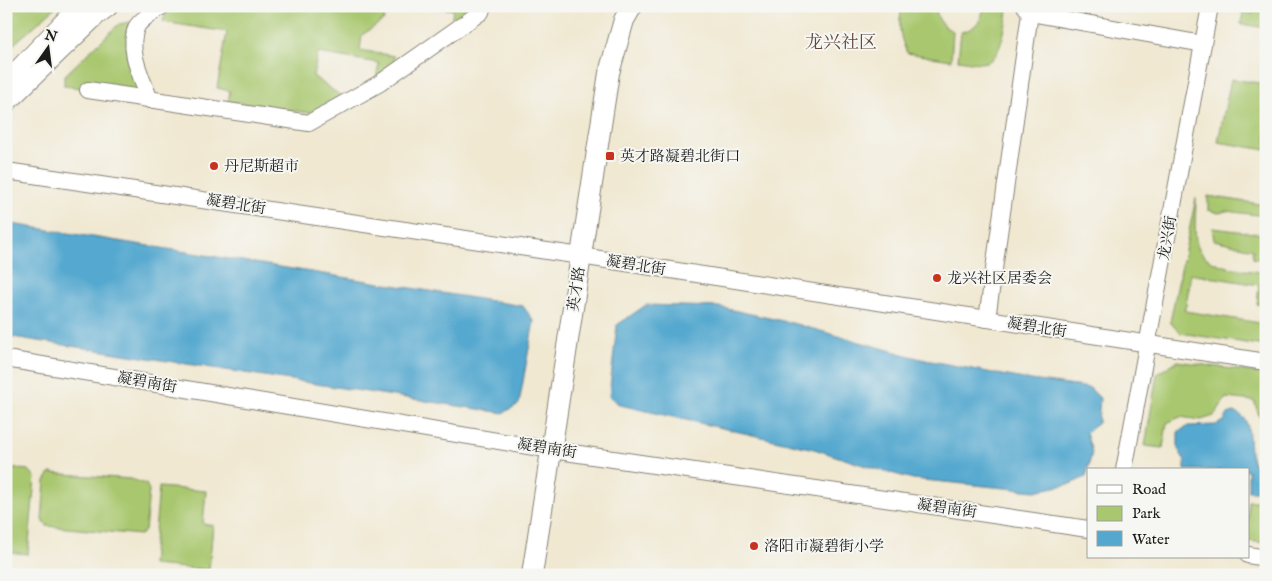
<svg xmlns="http://www.w3.org/2000/svg" width="1272" height="581" font-family="'IM FELL English','Noto Serif SC',serif">
  <style>
    .green { fill: #a9c76e; stroke: #627245 }
    .water { fill: #54a8cf; stroke: #386276 }
    .lines { fill: none; stroke-linecap: round; stroke-linejoin: round }
    .minor-casing { stroke: #868276; stroke-width: 18 }
    .major-casing { stroke: #868276; stroke-width: 22 }
    .minor { stroke: #fff; stroke-width: 16 }
    .major { stroke: #fff; stroke-width: 20 }
    .poi-dot { fill: #c8321e; stroke: #f6f6f2; stroke-width: 2 }
    .labels { text-anchor: middle; stroke-width: 4; stroke-linejoin: round; paint-order: stroke }
    .poi-label { font-size: 15px; fill: #1c1c1c; stroke: #f6f6f2; text-anchor: start }
    .street-label { font-size: 15px; fill: #1c1c1c; stroke: #f6f6f2 }
    .quarter-label { font-size: 18px; fill: #64473d; stroke: #f6f6f2 }
  </style>
  <rect width="100%" height="100%" fill="#f6f6f2"/>
  <filter id="ink" filterUnits="userSpaceOnUse"><feTurbulence type="fractalNoise" baseFrequency=".02" numOctaves="2"/><feDisplacementMap in="SourceGraphic" scale="10" xChannelSelector="R" yChannelSelector="G"/><feConvolveMatrix kernelMatrix="1 2 1 2 8 2 1 2 1" color-interpolation-filters="sRGB"/></filter>
  <filter id="wash" filterUnits="userSpaceOnUse"><feTurbulence type="fractalNoise" baseFrequency=".0096" numOctaves="4" result="noise"/><feDisplacementMap in="SourceGraphic" scale="20" xChannelSelector="R" yChannelSelector="G"/><feGaussianBlur stdDeviation="1.12" result="paint"/><feColorMatrix in="noise" values="0 0 0 0 0 0 0 0 0 0 0 0 0 0 0 0 0 1.4 0 .05"/><feComposite in="paint" operator="in"/></filter>
  <g filter="url(#wash)">
    <rect width="100%" height="100%" fill="#f0e8d1"/>
    <g class="green">
      <polygon points="6,6 57,6 6,51"/>
      <polygon points="176,6 387,6 384,20 362,35 360,50 394,56 394,65 376,78 379,63 318,53 313,76 341,96 310,113 228,101 230,91 217,88 227,32 163,22 165,15"/>
      <polygon points="429,6 476,6 451,24 453,10"/>
      <path d="M 902,6 L 936,6 C 936,18 942,27 953,31 L 951,60 L 907,53 C 899,35 898,25 902,6 Z"/>
      <path d="M 994,6 L 1009,6 C 1006,20 1003,54 989,61 C 980,65 968,61 958,60 L 961,32 C 973,29 980,24 983,11 Z"/>
      <polygon points="1254,6 1266,6 1266,28 1241,24 1243,12 1253,14"/>
      <polygon points="130,22 138,84 136,91 131,94 64,86 64,76 119,24"/>
      <polygon points="1231,79 1266,84 1266,150 1218,142"/>
      <polygon points="1208,196 1266,205 1266,216 1226,211 1219,213 1208,210"/>
      <path d="M 1196,198 C 1196,212 1194,228 1196,241 C 1201,269 1244,269 1266,273 L 1266,305 L 1257,304 L 1259,285 L 1191,274 L 1185,311 L 1266,324 L 1266,346 L 1180,333 L 1170,322 Z"/>
      <polygon points="1266,219 1266,260 1253,258 1253,249 1214,240 1212,228 1263,234"/>
      <polygon points="1177,361 1266,374 1266,449 1258,441 1261,421 1254,401 1226,398 1214,416 1201,420 1180,417 1167,423 1163,448 1145,446 1157,374"/>
      <polygon points="6,468 29,470 35,477 28,554 6,552"/>
      <polygon points="50,473 131,479 146,484 149,491 145,531 140,535 47,526 42,520 45,481"/>
      <polygon points="159,487 206,491 203,524 213,525 209,570 152,565"/>
      <polygon points="1248,501 1266,501 1266,543 1248,541"/>
    </g>
    <g class="water">
      <polygon points="6,223 523,306 534,321 519,404 503,413 6,336"/>
      <polygon points="646,305 719,307 792,323 921,359 1024,379 1090,388 1100,398 1098,423 1086,433 1092,452 1086,477 1070,484 1035,491 913,479 872,468 814,449 620,405 609,396 617,325"/>
      <path d="M 1233,412 C 1255,416 1246,443 1252,460 C 1253,465 1258,468 1262,472 L 1266,473 L 1266,491 L 1248,491 L 1248,470 L 1185,470 L 1185,461 L 1178,449 L 1178,432 L 1188,426 L 1216,425 L 1224,421 L 1228,414 Z"/>
    </g>
  </g>
  <g filter="url(#ink)">
    <g class="lines">
      <g class="minor-casing">
        <g id="minor">
          <polyline points="1025,6 1030,13 1203,44"/>
          <polyline points="88,90 309,123 380,83 481,12 483,6"/>
          <path d="M 150,100 C 142,78 126,49 137,26 C 142,18 154,12 162,6"/>
          <polyline points="6,171 574,255 1266,362"/>
          <polyline points="987,319 1030,13"/>
          <polyline points="6,359 552,450 1088,529"/>
          <polyline points="1124,470 1210,6"/>
          <polyline points="1248,555 1266,558"/>
        </g>
      </g>
      <g class="major-casing">
        <g id="major">
          <polyline points="6,83 80,6"/>
          <polyline points="6,102 96,15 108,6"/>
          <polyline points="532,575 609,73 624,20 632,6"/>
        </g>
      </g>
      <use href="#minor" class="minor"/>
      <use href="#major" class="major"/>
    </g>
  </g>
  <g class="poi-dot">
    <rect x="605" y="151" width="10" height="10" rx="2.5"/>
    <circle cx="214" cy="166" r="5"/>
    <circle cx="937" cy="278" r="5"/>
    <circle cx="754" cy="546" r="5"/>
  </g>
  <g class="labels">
    <g class="poi-label">
      <text x="620" y="161">英才路凝碧北街口</text>
      <text x="224" y="171">丹尼斯超市</text>
      <text x="947" y="283">龙兴社区居委会</text>
      <text x="764" y="551">洛阳市凝碧街小学</text>
    </g>
    <g class="street-label">
      <text transform="translate(236 204) rotate(9)" y="5">凝碧北街</text>
      <text transform="translate(1167 238) rotate(-80)" y="5">龙兴街</text>
      <text transform="translate(636 265) rotate(9)" y="5">凝碧北街</text>
      <text transform="translate(576 289) rotate(-81)" y="5">英才路</text>
      <text transform="translate(1037 327) rotate(9)" y="5">凝碧北街</text>
      <text transform="translate(147 382) rotate(10)" y="5">凝碧南街</text>
      <text transform="translate(547 448) rotate(9)" y="5">凝碧南街</text>
      <text transform="translate(947 508) rotate(8)" y="5">凝碧南街</text>
    </g>
    <g class="quarter-label">
      <text x="841" y="48">龙兴社区</text>
    </g>
  </g>
  <rect width="1272" height="581" fill="none" stroke="#f6f6f2" stroke-width="25"/>
  <rect x="1087" y="468" width="162" height="90" fill="#f6f6f2" stroke="#9f9f9c"/>
  <rect x="1097" y="485" width="25" height="8" fill="#ffffff" stroke="#9f9f9c"/>
  <text x="1132" y="494" font-size="15" fill="#1c1c1c">Road</text>
  <rect x="1097" y="506" width="25" height="15" fill="#a9c76e" stroke="#9f9f9c"/>
  <text x="1132" y="518" font-size="15" fill="#1c1c1c">Park</text>
  <rect x="1097" y="531" width="25" height="15" fill="#54a8cf" stroke="#9f9f9c"/>
  <text x="1132" y="544" font-size="15" fill="#1c1c1c">Water</text>
  <g transform="translate(48 48) rotate(14)" stroke="#f6f6f2" stroke-width="4" paint-order="stroke">
  <path d="M0-4L9 19L0 12L-9 19Z" fill="#1c1c1c"/>
  <text y="-8" font-size="14" font-weight="bold" text-anchor="middle" fill="#1c1c1c">N</text>
  </g>
</svg>
